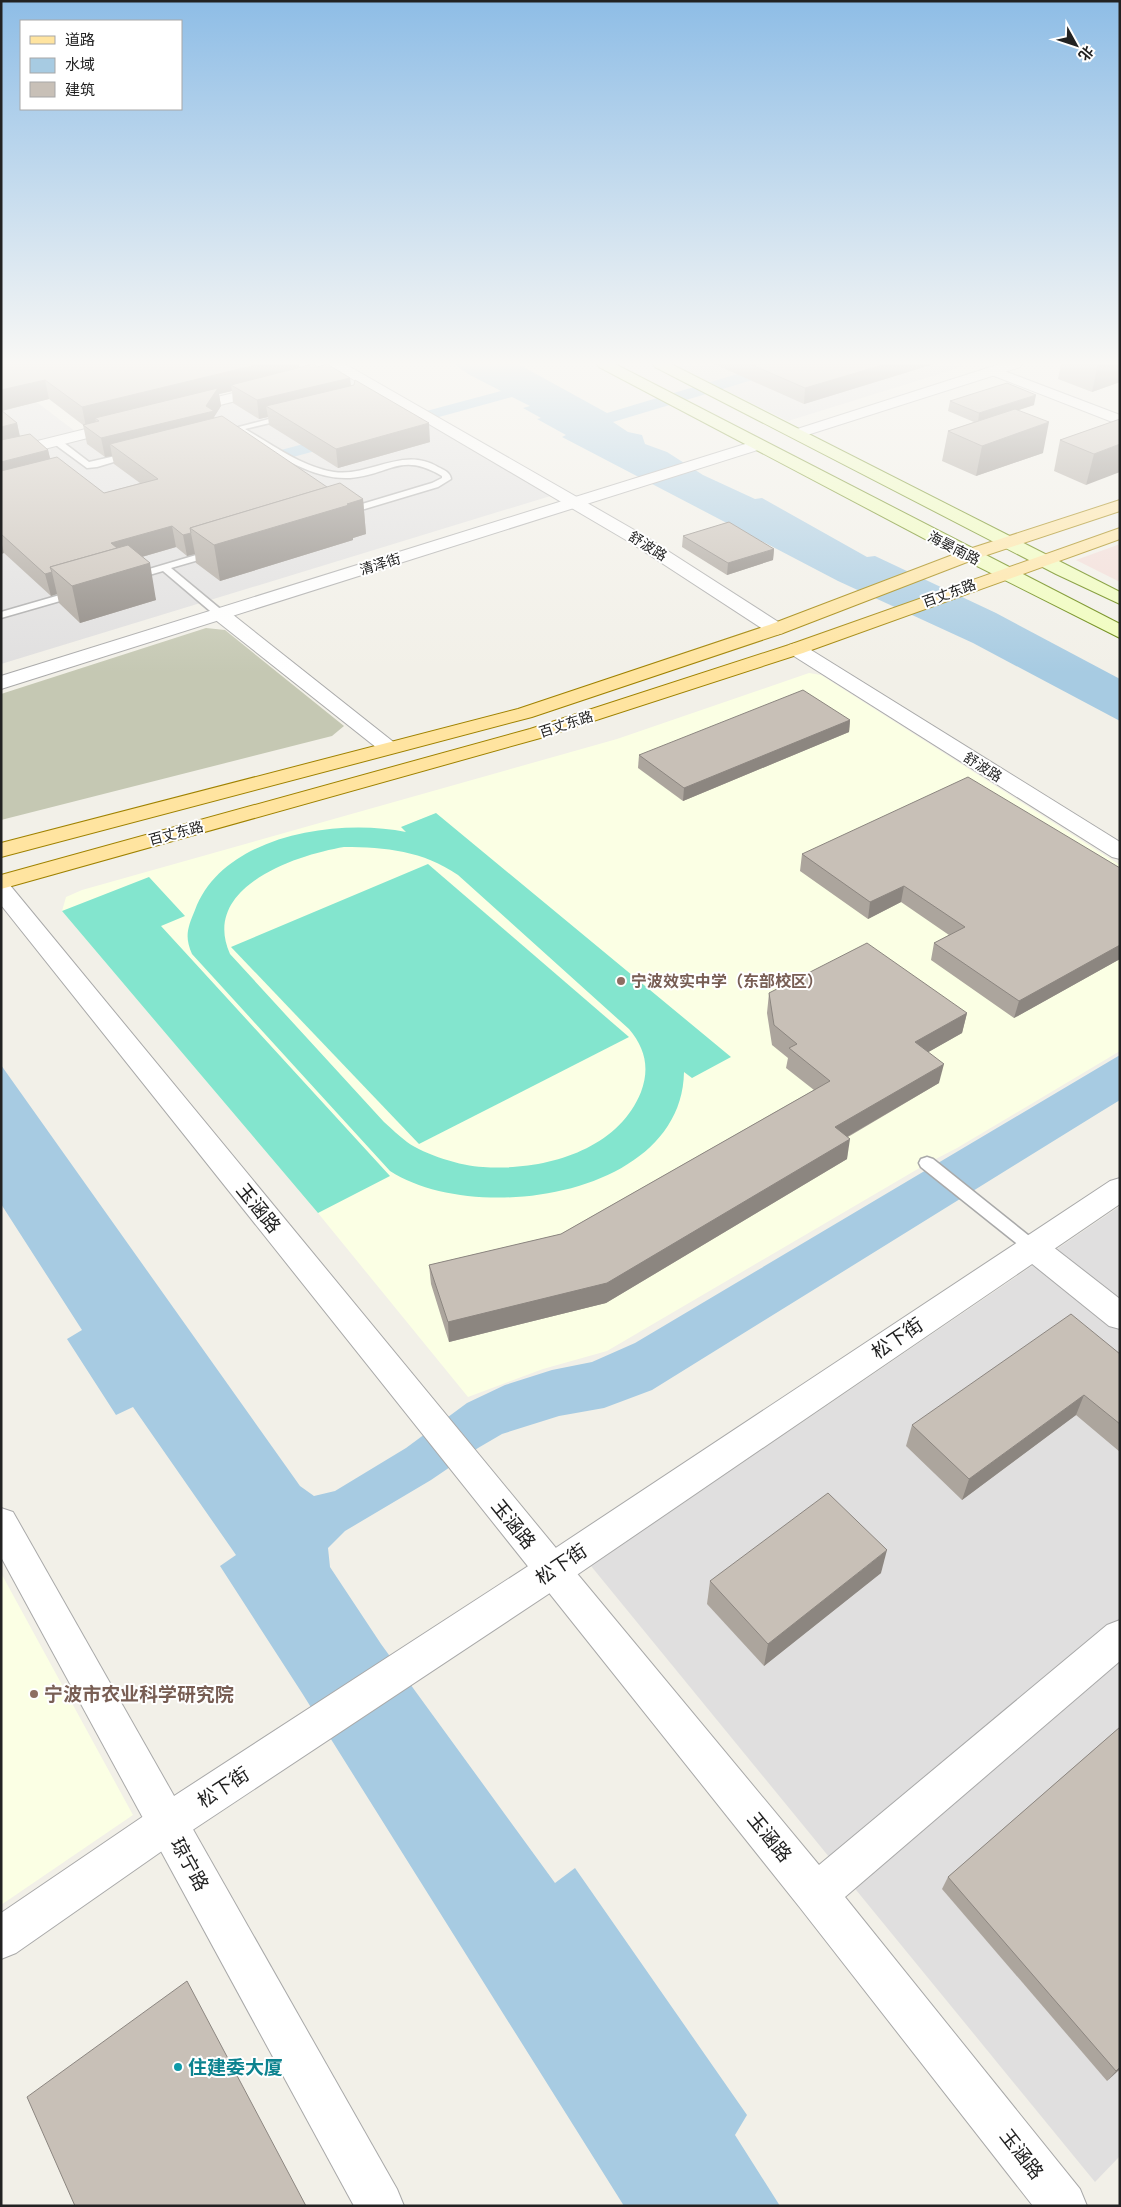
<svg xmlns="http://www.w3.org/2000/svg" width="1121" height="2207" font-family="'Noto Sans','Noto Sans SC',sans-serif">
  <style>
    .residential { fill: #e0dfdf }
    .commercial { fill: #f3dcd7 }
    .education { fill: #fbffe4 }
    .construction { fill: #c5c8b3 }
    .pitch { fill: #83e5ce; fill-rule: evenodd }
    .water { fill: #a7cbe2 }
    .lines { fill: none; stroke-linecap: round; stroke-linejoin: round }
    .service-casing { stroke: #a9a9a9; stroke-width: 3 }
    .minor-casing { stroke: #a9a9a9; stroke-width: 2 }
    .tertiary-casing { stroke: #a9a9a9; stroke-width: 2 }
    .secondary-casing { stroke: #608100; stroke-width: 2 }
    .primary-casing { stroke: #9f8200; stroke-width: 2 }
    .service { fill: #fff; fill-rule: evenodd }
    .minor { fill: #fff; fill-rule: evenodd }
    .tertiary { fill: #fff; fill-rule: evenodd }
    .secondary { fill: #f0fdbb; fill-rule: evenodd }
    .primary { fill: #ffe4a0; fill-rule: evenodd }
    .wall { fill: #aca59d; fill-rule: evenodd }
    .shaded-wall { fill: #8c8680 }
    .building { fill: #c8c0b7; stroke: #8c8680 }
    .education-dot { fill: #8d6e63; stroke: #fff; stroke-width: 2 }
    .culture-dot { fill: #0f9aa8; stroke: #fff; stroke-width: 2 }
    .labels { text-anchor: middle; stroke-width: 4; stroke-linejoin: round; paint-order: stroke }
    .far-street-label { font-size: 14px; fill: #222; stroke: #fff }
    .education-label { font-size: 16px; font-weight: bold; fill: #785e54; stroke: #fff; text-anchor: start }
    .near-street-label { font-size: 19px; fill: #222; stroke: #fff }
    .near-education-label { font-size: 19px; font-weight: bold; fill: #785e54; stroke: #fff; text-anchor: start }
    .near-culture-label { font-size: 19px; font-weight: bold; fill: #0d838f; stroke: #fff; text-anchor: start }
  </style>
  <rect width="100%" height="100%" fill="#f2f0e8"/>
  <g class="residential">
    <polygon points="672,364 971,364 788,421"/>
    <polygon points="1,375 76,432 1,450"/>
    <polygon points="343,375 557,494 1,664 1,459"/>
    <polygon points="1120,1206 1120,2156 1095,2182 591,1566"/>
  </g>
  <polygon class="commercial" points="1120,544 1120,582 1076,560"/>
  <g class="education">
    <polygon points="809,673 821,675 1120,865 1120,1051 957,1148 928,1163 607,1351 543,1369 468,1397 318,1213 62,911 66,897 82,890 617,739"/>
    <polygon points="1,1573 133,1815 1,1905"/>
  </g>
  <polygon class="construction" points="206,628 225,630 344,726 332,736 1,820 1,694"/>
  <g class="pitch">
    <path d="M 436,813 L 731,1057 L 692,1078 L 684,1072 C 682,1197 475,1226 390,1171 L 192,954 C 184,936 188,927 195,910 C 223,835 337,818 406,832 L 401,827 ZM 344,847 C 386,847 423,851 458,875 L 629,1029 C 645,1048 650,1068 641,1092 C 617,1152 541,1171 483,1167 C 461,1166 425,1155 407,1142 C 399,1136 392,1129 384,1122 L 230,954 C 200,887 296,855 344,847 Z"/>
    <polygon points="428,864 629,1037 419,1144 231,947"/>
    <polygon points="149,877 185,916 161,926 390,1176 318,1213 62,911"/>
  </g>
  <g class="water">
    <polygon points="454,364 518,364 607,413 771,364 805,364 613,422 628,432 642,435 645,444 667,452 703,475 755,499 762,498 867,557 875,556 996,613 1120,679 1120,721 973,643 838,581 562,437 566,435 537,419 541,418 523,408 530,406 512,397 1,537 1,525 501,391 468,374"/>
    <polygon points="1120,1055 1120,1100 1102,1111 652,1390 604,1408 559,1416 502,1434 478,1448 431,1480 345,1531 328,1548 330,1567 381,1644 555,1883 575,1868 747,2115 735,2135 780,2206 624,2206 302,1693 220,1566 236,1555 133,1407 116,1415 67,1339 82,1330 1,1204 1,1065 300,1486 314,1496 335,1491 406,1448 467,1403 505,1385 552,1370 592,1362 635,1343"/>
  </g>
  <g class="lines">
    <g class="service-casing">
      <g id="service">
        <path d="M 288,414 L 291,414 L 291,418 L 245,429 C 273,445 302,467 334,472 C 370,477 403,446 438,467 C 444,470 450,472 451,479 L 438,487 L 348,514 L 342,514 L 342,510 L 432,483 L 442,478 L 442,476 C 400,451 390,475 350,478 C 314,480 281,457 251,439 C 244,435 236,433 231,429 Z"/>
        <polygon points="53,439 59,439 89,462 133,452 137,455 97,467 87,468 53,443"/>
        <polygon points="213,550 218,553 216,555 171,568 224,612 224,616 216,616 163,571 132,580 127,577 129,575"/>
        <polygon points="77,590 81,591 81,595 1,618 1,612"/>
        <polygon points="927,1157 933,1159 1038,1243 1040,1247 1038,1251 1032,1253 1026,1251 921,1167 919,1163 921,1159"/>
      </g>
    </g>
    <g class="minor-casing">
      <g id="minor">
        <polygon points="327,364 345,364 643,535 783,625 785,629 783,633 776,635 769,633 631,543"/>
        <polygon points="994,367 1120,415 1120,425 989,374 987,371 989,368"/>
        <polygon points="270,384 275,385 277,388 275,391 185,414 180,412 177,409 180,406"/>
        <polygon points="122,420 127,422 130,425 127,428 1,460 1,450"/>
        <polygon points="220,608 227,610 396,744 400,748 396,752 389,754 382,752 213,618 211,614 213,610"/>
        <polygon points="796,643 803,645 1120,842 1120,859 1112,857 789,653 786,649 789,645"/>
        <polygon points="1,882 9,884 565,1559 819,1865 1107,1625 1120,1620 1120,1661 845,1897 1080,2189 1087,2206 1033,2206 801,1909 1,905"/>
        <polygon points="1032,1236 1043,1239 1120,1299 1120,1329 1109,1326 1021,1255 1017,1247 1021,1239"/>
        <polygon points="1,1508 13,1512 397,2189 404,2206 354,2206 1,1557"/>
      </g>
    </g>
    <g class="tertiary-casing">
      <g id="tertiary">
        <polygon points="1000,364 1022,364 1020,367 804,436 794,436 791,433 794,430"/>
        <polygon points="758,440 764,442 766,445 764,448 1,689 1,676"/>
        <polygon points="1120,1178 1120,1204 565,1583 182,1837 16,1953 1,1959 1,1913 154,1809 539,1559 1110,1181"/>
      </g>
    </g>
    <g class="secondary-casing">
      <g id="secondary">
        <polygon points="597,364 615,364 1120,624 1120,638 963,559 599,367"/>
        <polygon points="653,364 671,364 1120,592 1120,604 1056,574 655,367"/>
      </g>
    </g>
    <g class="primary-casing">
      <g id="primary">
        <polygon points="1120,500 1120,511 975,559 783,633 532,717 1,857 1,843 518,709 769,625 963,551"/>
        <polygon points="1120,528 1120,539 803,653 544,737 1,889 1,875 530,729 789,645"/>
      </g>
    </g>
    <use href="#service" class="service"/>
    <use href="#minor" class="minor"/>
    <use href="#tertiary" class="tertiary"/>
    <use href="#secondary" class="secondary"/>
    <use href="#primary" class="primary"/>
  </g>
  <g class="wall">
    <path d="M 1,364 L 299,364 L 299,368 L 317,367 L 350,378 L 351,386 L 430,442 L 338,468 L 269,425 L 268,417 L 259,419 L 233,403 L 232,391 L 219,394 L 221,406 L 214,417 L 215,418 L 327,487 L 363,499 L 366,534 L 353,538 L 353,540 L 220,581 L 196,563 L 195,554 L 187,556 L 176,547 L 142,557 L 156,600 L 80,623 L 59,603 L 57,594 L 51,596 L 4,553 L 1,554 ZM 49,399 L 83,425 L 87,444 L 105,457 L 112,456 L 114,464 L 140,483 L 104,493 L 50,459 L 48,450 L 20,436 L 17,423 L 2,411 Z"/>
    <polygon points="714,364 934,364 804,404"/>
    <polygon points="1061,364 1120,364 1120,382 1092,392 1058,379"/>
    <polygon points="950,401 1034,405 1019,410 1043,453 976,476 942,461 948,431 974,422 948,411"/>
    <polygon points="1120,419 1086,485 1054,471 1060,440"/>
    <polygon points="683,536 774,549 773,560 727,575 682,547"/>
    <polygon points="850,720 849,732 683,801 638,768 639,755"/>
    <polygon points="802,854 1120,868 1120,959 1014,1018 931,960 934,943 949,935 901,902 868,919 800,871"/>
    <polygon points="769,993 967,1013 962,1033 928,1052 939,1083 848,1137 847,1159 606,1303 449,1342 431,1284 429,1265 561,1234 814,1090 786,1068 788,1058 772,1045 767,1013"/>
    <polygon points="1120,1354 1120,1452 1076,1415 962,1500 906,1446 912,1425"/>
    <polygon points="881,1573 764,1666 707,1604 710,1581"/>
    <polygon points="1120,1727 1120,2069 1107,2081 942,1889 948,1877"/>
  </g>
  <g class="shaded-wall">
    <polygon points="260,364 299,364 300,374 231,385 232,391 219,394 221,406 214,417 216,430 110,444 112,456 105,457 101,438 99,421 95,418 97,424 86,427 82,407"/>
    <polygon points="886,364 934,364 804,404 805,388"/>
    <polygon points="1098,364 1120,364 1120,382 1092,392"/>
    <polygon points="350,378 352,396 266,406 268,417 259,419 257,400"/>
    <polygon points="45,380 49,399 1,411 1,390"/>
    <polygon points="1036,395 1034,405 978,423 979,413"/>
    <polygon points="1049,422 1043,453 976,476 982,446"/>
    <polygon points="17,423 21,443 1,448 1,427"/>
    <polygon points="429,423 430,442 338,468 336,449"/>
    <polygon points="1120,444 1120,472 1086,485 1094,454"/>
    <polygon points="48,450 53,470 1,484 1,462"/>
    <polygon points="363,499 366,534 353,538 353,540 220,581 214,545"/>
    <polygon points="172,526 176,547 124,562 150,563 156,600 80,623 72,586 111,543"/>
    <polygon points="191,533 195,554 187,556 183,535"/>
    <polygon points="1,541 4,553 1,554"/>
    <polygon points="774,549 773,560 727,575 728,563"/>
    <polygon points="52,572 57,594 51,596 45,574"/>
    <polygon points="850,720 849,732 683,801 684,788"/>
    <polygon points="904,886 901,902 868,919 870,902"/>
    <polygon points="1120,945 1120,959 1014,1018 1019,1001"/>
    <polygon points="967,1013 962,1033 911,1062 915,1042"/>
    <polygon points="944,1064 939,1083 831,1146 835,1127"/>
    <polygon points="850,1139 847,1159 606,1303 449,1342 448,1322"/>
    <polygon points="1084,1395 1076,1415 962,1500 969,1479"/>
    <polygon points="887,1550 881,1573 764,1666 768,1644"/>
    <polygon points="1120,2067 1120,2069 1107,2081 1116,2071"/>
  </g>
  <g class="building">
    <polygon points="1,364 260,364 82,407 45,380 1,390"/>
    <polygon points="313,364 317,367 327,364 350,378 257,400 231,385"/>
    <polygon points="750,364 886,364 805,388"/>
    <polygon points="355,380 429,423 336,449 266,406 354,385"/>
    <polygon points="1007,383 1036,395 979,413 950,401"/>
    <polygon points="218,388 206,406 214,411 101,438 83,425 99,421 95,418"/>
    <polygon points="1015,409 1049,422 982,446 948,431"/>
    <polygon points="1,410 17,423 1,427"/>
    <polygon points="222,416 327,487 190,528 191,533 183,535 172,526 111,543 117,548 50,567 52,572 45,574 1,534 1,471 57,457 104,493 158,479 110,444"/>
    <polygon points="1120,419 1120,444 1094,454 1060,440"/>
    <polygon points="30,434 48,450 1,462 1,440"/>
    <polygon points="340,483 363,499 347,504 349,505 214,545 190,528"/>
    <polygon points="729,522 774,549 728,563 683,536"/>
    <polygon points="128,545 150,563 72,586 50,567"/>
    <polygon points="803,690 850,720 684,788 639,755"/>
    <polygon points="968,777 1120,868 1120,945 1019,1001 934,943 965,927 904,886 870,902 802,854"/>
    <polygon points="867,943 967,1013 915,1042 944,1064 835,1127 850,1139 607,1283 448,1322 429,1265 561,1234 830,1081 789,1048 797,1044 774,1025 769,993"/>
    <polygon points="1071,1314 1120,1354 1120,1424 1084,1395 969,1479 912,1425"/>
    <polygon points="828,1493 887,1550 768,1644 710,1581"/>
    <polygon points="1120,1727 1120,2067 1116,2071 948,1877"/>
    <polygon points="187,1981 306,2206 75,2206 27,2097"/>
  </g>
  <linearGradient id="sky" x2="0" y2="1"><stop stop-color="#8ebde6"/><stop offset="0.54" stop-color="#f9f8f5"/><stop offset="1" stop-color="#f9f8f5" stop-opacity="0"/></linearGradient>
  <rect width="1121" height="673" fill="url(#sky)"/>
  <g class="education-dot">
    <circle cx="621" cy="981" r="5"/>
    <circle cx="34" cy="1694" r="5"/>
  </g>
  <circle class="culture-dot" cx="178" cy="2067" r="5"/>
  <g class="labels">
    <g class="far-street-label">
      <text transform="translate(648 546) rotate(32)" y="5">舒波路</text>
      <text transform="translate(954 548) rotate(27)" y="5">海晏南路</text>
      <text transform="translate(380 564) rotate(-17)" y="5">清泽街</text>
      <text transform="translate(949 593) rotate(-20)" y="5">百丈东路</text>
      <text transform="translate(566 724) rotate(-18)" y="5">百丈东路</text>
      <text transform="translate(983 767) rotate(32)" y="5">舒波路</text>
      <text transform="translate(176 833) rotate(-15)" y="5">百丈东路</text>
    </g>
    <g class="education-label">
      <text x="631" y="987">宁波效实中学（东部校区）</text>
    </g>
    <g class="near-street-label">
      <text transform="translate(259 1208) rotate(51)" y="7">玉涵路</text>
      <text transform="translate(897 1338) rotate(-34)" y="7">松下街</text>
      <text transform="translate(514 1524) rotate(51)" y="7">玉涵路</text>
      <text transform="translate(561 1564) rotate(-34)" y="7">松下街</text>
      <text transform="translate(223 1787) rotate(-33)" y="7">松下街</text>
      <text transform="translate(770 1837) rotate(51)" y="7">玉涵路</text>
      <text transform="translate(190 1864) rotate(61)" y="7">琼宁路</text>
      <text transform="translate(1022 2154) rotate(52)" y="7">玉涵路</text>
    </g>
    <g class="near-education-label">
      <text x="44" y="1701">宁波市农业科学研究院</text>
    </g>
    <g class="near-culture-label">
      <text x="188" y="2074">住建委大厦</text>
    </g>
  </g>
  <rect width="1121" height="2207" fill="none" stroke="#222222" stroke-width="5"/>
  <rect x="20" y="20" width="162" height="90" fill="#ffffff" stroke="#a7a7a7"/>
  <rect x="30" y="36" width="25" height="8" fill="#ffe4a0" stroke="#a7a7a7"/>
  <text x="65" y="45" font-size="15" fill="#222222">道路</text>
  <rect x="30" y="58" width="25" height="15" fill="#a7cbe2" stroke="#a7a7a7"/>
  <text x="65" y="70" font-size="15" fill="#222222">水域</text>
  <rect x="30" y="82" width="25" height="15" fill="#c8c0b7" stroke="#a7a7a7"/>
  <text x="65" y="95" font-size="15" fill="#222222">建筑</text>
  <g transform="translate(1076 45) rotate(130)" stroke="#ffffff" stroke-width="4" paint-order="stroke">
  <path d="M0-4L9 19L0 12L-9 19Z" fill="#222222"/>
  <text y="-8" font-size="14" font-weight="bold" text-anchor="middle" fill="#222222">北</text>
  </g>
</svg>
